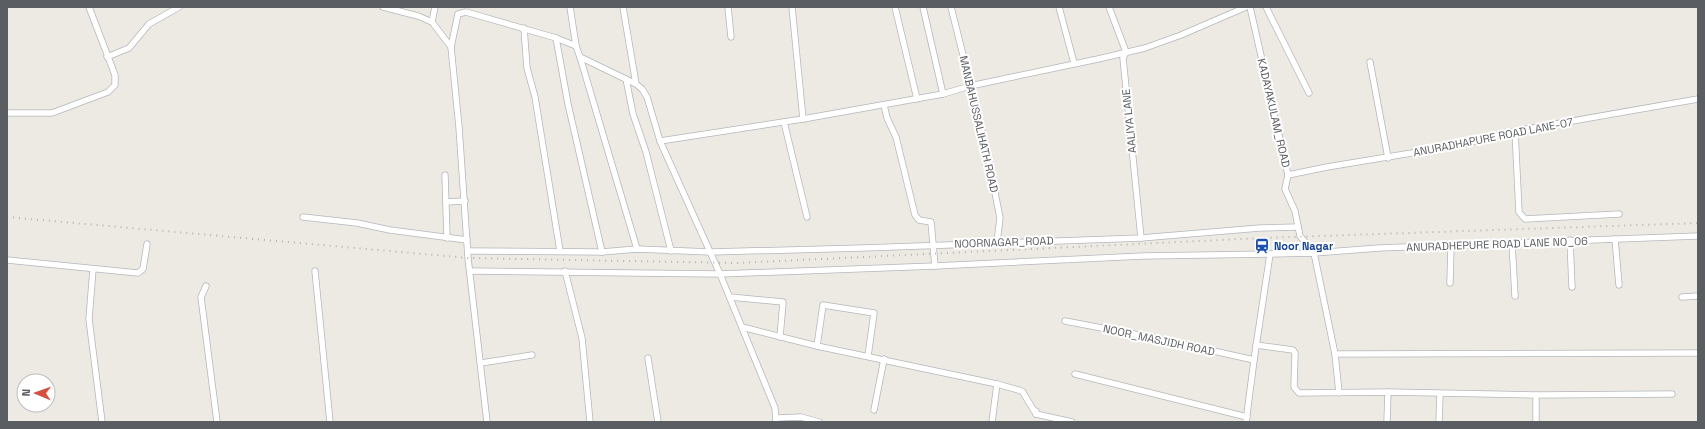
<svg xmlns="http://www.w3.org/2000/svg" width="1705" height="429" font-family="'Space Grotesk',sans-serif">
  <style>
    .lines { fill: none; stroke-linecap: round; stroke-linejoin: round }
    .street-casing { stroke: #b4b7bb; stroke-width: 7 }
    .street { stroke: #fff; stroke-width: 5.5 }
    .rail { stroke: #b2b3b3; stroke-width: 2; stroke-dasharray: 1 5; stroke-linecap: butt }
    .labels { text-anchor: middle; stroke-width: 4; stroke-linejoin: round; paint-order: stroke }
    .street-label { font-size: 11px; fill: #5a5d61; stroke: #fff }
    .transit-label { font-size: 11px; font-weight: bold; fill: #164399; stroke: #fff; text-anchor: start }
  </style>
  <rect width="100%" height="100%" fill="#eceae2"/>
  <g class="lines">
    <g class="street-casing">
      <g id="street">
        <polyline points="383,7 418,16 432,22 451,47"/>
        <polyline points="570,7 576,46 580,57 636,84 642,89 647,97 660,141 720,274 775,408 776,422"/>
        <polyline points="623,7 636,84"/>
        <polyline points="728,7 731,37"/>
        <polyline points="792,7 803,119"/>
        <polyline points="895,7 917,99"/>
        <polyline points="923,7 943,94"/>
        <polyline points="951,7 986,147 1000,218 997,242"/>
        <polyline points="1059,7 1074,63"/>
        <polyline points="1109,7 1126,52 1123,58 1141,238"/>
        <polyline points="1250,7 1288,175 1285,189 1295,211 1300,236 1314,253 1379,248 1698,236"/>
        <polyline points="1266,7 1309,93"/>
        <polyline points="432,22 435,7"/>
        <polyline points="524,28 527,68 535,97 560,251"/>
        <polyline points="556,38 568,104 602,252"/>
        <polyline points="107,57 129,48 149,24 179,7"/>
        <polyline points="580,57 637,249"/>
        <polyline points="1370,62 1388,158"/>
        <polyline points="626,79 633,114 646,152 671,251"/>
        <polyline points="884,105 887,118 896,137 915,215 919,220 931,222 935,266"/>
        <polyline points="7,113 52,113 108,92 115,85 115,75 89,7"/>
        <polyline points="784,122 807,217"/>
        <polyline points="1515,131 1519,212 1525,219 1619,214"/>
        <polyline points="660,141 803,119 943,94 970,86 1098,59 1145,48 1181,35 1246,7"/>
        <polyline points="445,175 447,238"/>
        <polyline points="1288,175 1327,167 1454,146 1515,131 1698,99"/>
        <polyline points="446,202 465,201"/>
        <polyline points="303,217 357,223 390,230 467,240"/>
        <polyline points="1615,239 1619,285"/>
        <polyline points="1570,240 1572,287"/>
        <polyline points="1512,243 1515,296"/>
        <polyline points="468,251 602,252 637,249 710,252 863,248 1141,238 1260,228 1298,227"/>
        <polyline points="7,260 138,273 143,269 147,244"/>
        <polyline points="93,269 89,319 102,422"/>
        <polyline points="315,271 330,422"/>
        <polyline points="470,271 720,274 935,266 1143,256 1270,254"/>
        <polyline points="565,271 582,338 590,422"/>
        <polyline points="1450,283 1451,246"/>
        <polyline points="206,286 201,297 217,422"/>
        <polyline points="730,297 783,302 780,337"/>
        <polyline points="1682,297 1698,296"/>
        <polyline points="1065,321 1160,339 1254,360"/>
        <polyline points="742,327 817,346 997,384 992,422"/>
        <polyline points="1256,345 1293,350 1295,353 1294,387 1299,393 1388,392 1536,395 1672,394"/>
        <polyline points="817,346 823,305 874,313 868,356"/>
        <polyline points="1335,354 1698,353"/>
        <polyline points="648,358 658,422"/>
        <polyline points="481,363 532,355"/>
        <polyline points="1075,374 1247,417"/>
        <polyline points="997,384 1022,391 1036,414 1036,411"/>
        <polyline points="1536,395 1536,422"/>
        <polyline points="874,410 884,359"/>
        <polyline points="1036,414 1072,422"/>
        <polyline points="777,418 801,417 819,422"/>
        <polyline points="487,422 468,258 459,127 451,47 458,14 466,12 556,38 576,46"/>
        <polyline points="1246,422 1254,360 1270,254 1314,253 1335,354 1339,393"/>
        <polyline points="1387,422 1388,392"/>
        <polyline points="1439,422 1440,394"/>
      </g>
    </g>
    <use href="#street" class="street"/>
    <polyline class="rail" points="7,217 468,258 737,263 1262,238 1698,223"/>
  </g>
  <defs>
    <g id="station-bare" transform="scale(1.2)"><path d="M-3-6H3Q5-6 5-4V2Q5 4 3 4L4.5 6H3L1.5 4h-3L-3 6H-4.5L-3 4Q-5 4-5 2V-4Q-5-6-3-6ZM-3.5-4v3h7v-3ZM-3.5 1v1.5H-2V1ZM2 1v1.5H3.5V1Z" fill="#1a4fb4" stroke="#fff" stroke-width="2.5" paint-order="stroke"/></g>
  </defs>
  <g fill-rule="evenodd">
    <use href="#station-bare" x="1262" y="246"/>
  </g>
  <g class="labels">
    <g class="street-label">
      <text transform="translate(1274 113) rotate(77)" y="4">KADAYAKULAM_ROAD</text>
      <text transform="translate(1129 121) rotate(-96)" y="4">AALIYA LANE</text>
      <text transform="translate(979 124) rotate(77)" y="4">MANBAHUSSALIHATH ROAD</text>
      <text transform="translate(1493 137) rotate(-11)" y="4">ANURADHAPURE ROAD LANE-07</text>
      <text transform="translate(1004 242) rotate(-2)" y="4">NOORNAGAR_ROAD</text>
      <text transform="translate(1497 244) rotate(-2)" y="4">ANURADHEPURE ROAD LANE NO_06</text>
      <text transform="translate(1159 340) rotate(12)" y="4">NOOR_MASJIDH ROAD</text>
    </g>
    <g class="transit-label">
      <text x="1274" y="250">Noor Nagar</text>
    </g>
  </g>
  <rect width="1705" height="429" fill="none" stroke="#5a5d61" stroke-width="16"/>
  <g transform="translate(36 393) rotate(272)"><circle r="19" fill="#ffffff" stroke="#bdbec0"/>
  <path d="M0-3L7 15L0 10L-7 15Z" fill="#d74f3d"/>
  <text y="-6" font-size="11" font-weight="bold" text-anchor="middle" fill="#5a5d61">N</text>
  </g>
</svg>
